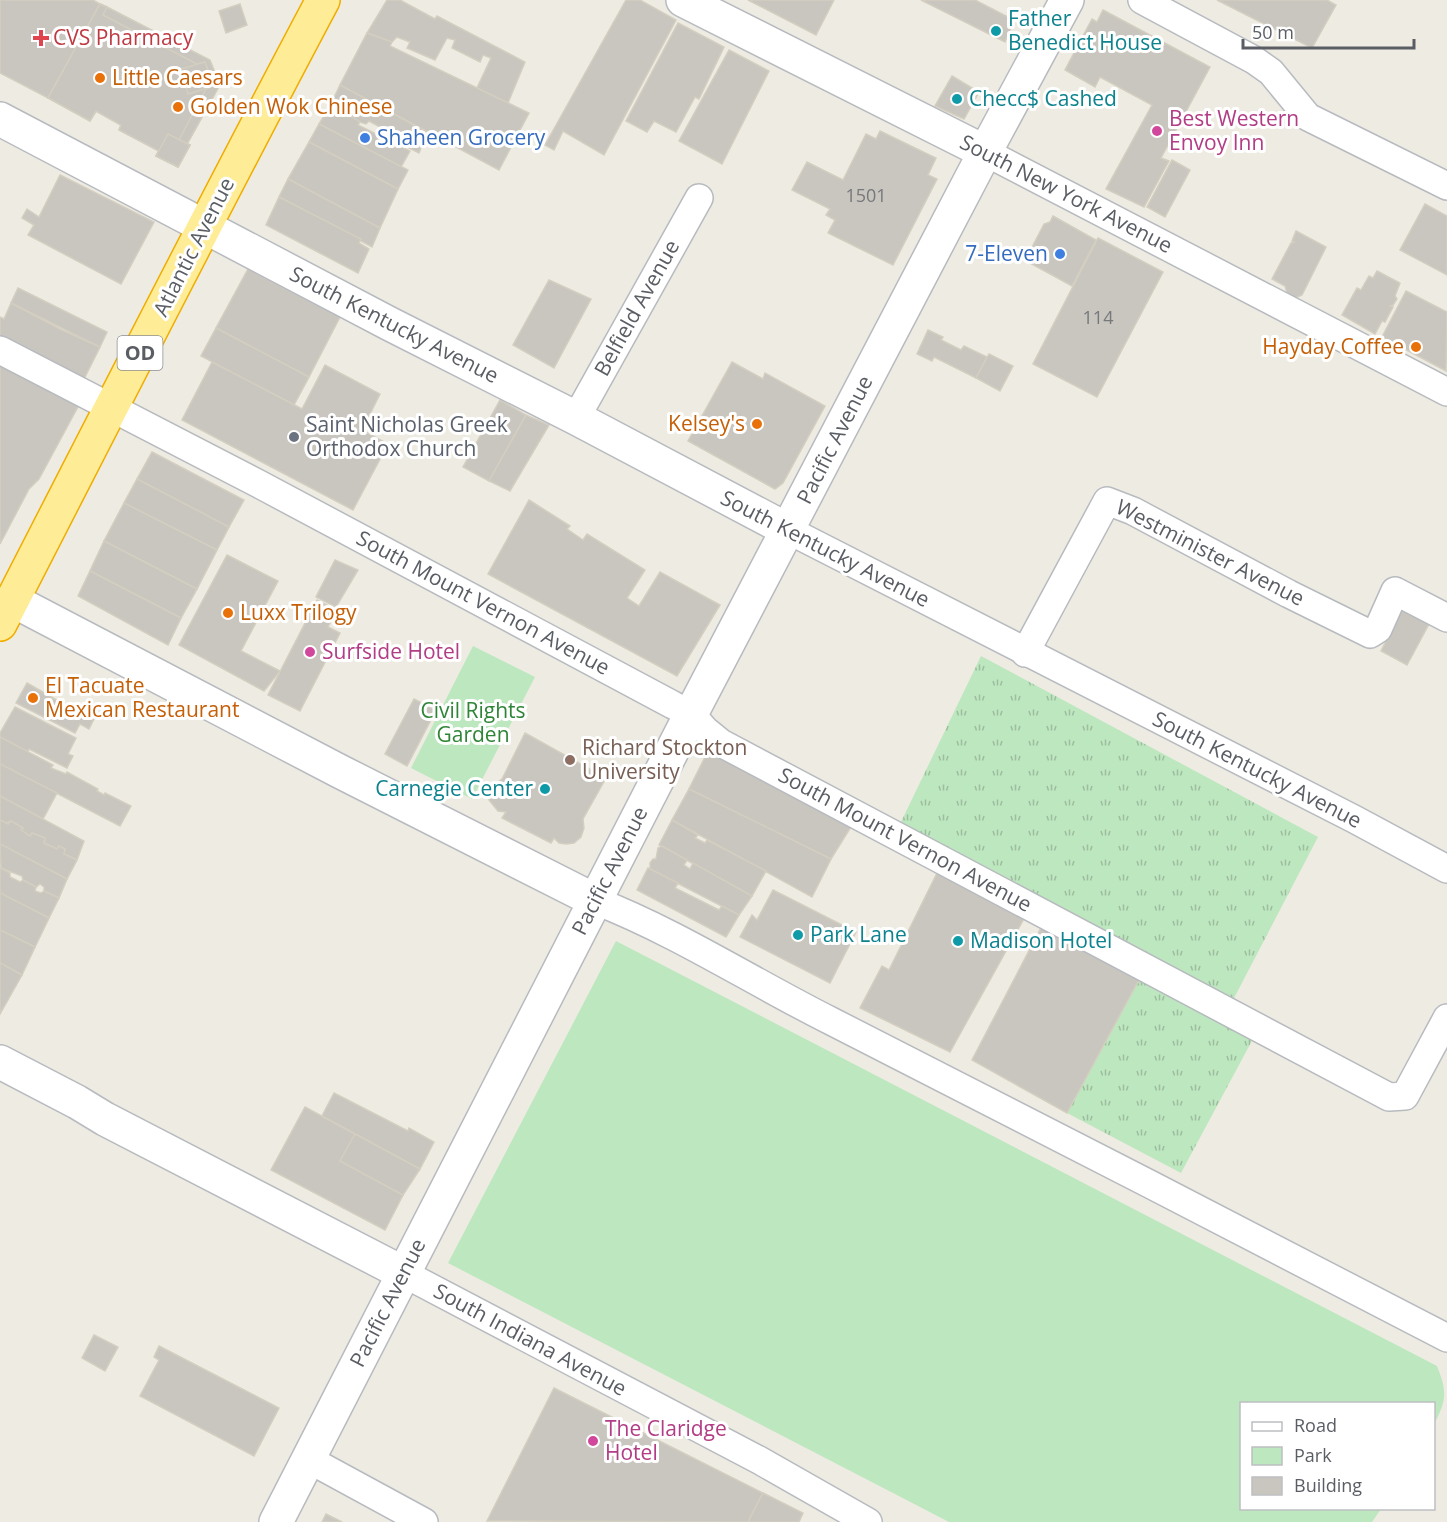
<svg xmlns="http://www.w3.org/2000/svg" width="1447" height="1522" font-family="'Open Sans',sans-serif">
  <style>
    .grass { fill: url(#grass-tufts) }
    .green { fill: #bde7be }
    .building { fill: #c9c6bf; stroke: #d3cec0; stroke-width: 1.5 }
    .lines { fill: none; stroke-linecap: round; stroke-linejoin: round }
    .minor-casing { stroke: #b7babf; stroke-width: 30 }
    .tertiary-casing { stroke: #b7babf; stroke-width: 36 }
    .trunk-casing { stroke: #f0ad00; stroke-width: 36 }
    .minor { stroke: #fff; stroke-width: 27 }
    .tertiary { stroke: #fff; stroke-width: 33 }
    .trunk { stroke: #ffec97; stroke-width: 33 }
    .culture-dot { fill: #0f9aa8; stroke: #fff; stroke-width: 2 }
    .health-dot { fill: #e0444e; stroke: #fff; stroke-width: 2 }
    .food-dot { fill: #e8710a; stroke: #fff; stroke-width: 2 }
    .hotel-dot { fill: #d1479c; stroke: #fff; stroke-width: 2 }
    .shop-dot { fill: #3f7fe0; stroke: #fff; stroke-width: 2 }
    .worship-dot { fill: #6b7280; stroke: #fff; stroke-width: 2 }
    .education-dot { fill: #8d6e63; stroke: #fff; stroke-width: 2 }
    .labels { text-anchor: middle; stroke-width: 6; stroke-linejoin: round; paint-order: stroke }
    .number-label { font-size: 18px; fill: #76787b }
    .shield { fill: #fff; stroke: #8c8e92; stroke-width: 1.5 }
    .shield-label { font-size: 20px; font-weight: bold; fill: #5a5e64 }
    .culture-label { font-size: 21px; fill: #0d838f; stroke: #fff; text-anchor: start }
    .health-label { font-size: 21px; fill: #be3a42; stroke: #fff; text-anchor: start }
    .food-label { font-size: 21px; fill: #c56008; stroke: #fff; text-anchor: start }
    .hotel-label { font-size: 21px; fill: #b23c85; stroke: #fff; text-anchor: start }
    .shop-label { font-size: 21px; fill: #366cbe; stroke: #fff; text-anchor: start }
    .street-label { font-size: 21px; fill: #5a5e64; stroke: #fff }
    .worship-label { font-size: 21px; fill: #5b616d; stroke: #fff; text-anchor: start }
    .park-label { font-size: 21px; fill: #2f8537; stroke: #fff }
    .education-label { font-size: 21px; fill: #785e54; stroke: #fff; text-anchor: start }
  </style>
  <defs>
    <pattern id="grass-tufts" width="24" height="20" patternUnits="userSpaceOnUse" patternTransform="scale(1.5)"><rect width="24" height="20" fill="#bde7be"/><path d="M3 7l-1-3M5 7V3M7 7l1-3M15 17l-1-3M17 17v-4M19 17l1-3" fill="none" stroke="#9dbe9e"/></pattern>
  </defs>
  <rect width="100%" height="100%" fill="#eeece2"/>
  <g class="grass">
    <polygon points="981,656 1318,837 1233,1000 900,824"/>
    <polygon points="1141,976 1254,1037 1181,1173 1067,1113"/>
  </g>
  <g class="green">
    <polygon points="473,646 535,677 472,799 411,768"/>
    <path d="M 616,941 L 1437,1366 C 1447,1391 1447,1400 1434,1424 L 1434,1404 L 1242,1404 L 1242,1508 L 1381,1509 L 1372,1522 L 949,1522 L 448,1263 Z"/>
  </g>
  <g class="building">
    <polygon points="0,0 93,0 100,4 48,98 0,73"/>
    <polygon points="387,0 400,0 435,19 437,16 525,62 508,103 477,88 491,58 483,55 480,62 452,48 455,40 447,38 435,60 407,48 410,42 397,37 392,42 367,33"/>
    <polygon points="626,0 640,0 676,20 604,155 563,131 554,150 545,145"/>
    <polygon points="748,0 834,0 816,35"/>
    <polygon points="921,0 975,0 1014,20 1005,42"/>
    <polygon points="1217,0 1327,0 1336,5 1312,48"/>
    <polygon points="100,4 107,7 103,15 197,64 205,62 215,93 187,144 190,145 178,167 156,156 159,151 119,130 121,125 96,111 90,121 48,98"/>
    <polygon points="100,4 107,7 103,15 197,64 205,62 215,93 187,144 190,145 178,167 156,156 159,151 119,130 121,125 96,111 90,121 48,98"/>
    <polygon points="240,4 247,25 226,33 219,11"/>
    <polygon points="107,7 210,60 220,85 187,144 179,140 206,89 213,86 205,62 197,64 103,15"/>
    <polygon points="1103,10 1210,67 1161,158 1169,161 1144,207 1106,189 1152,105 1100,77 1095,87 1065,70 1092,19 1097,22"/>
    <polygon points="678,23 724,47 699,99 695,97 676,132 654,121 647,132 626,121"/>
    <polygon points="367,33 392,42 390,46 529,113 499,170 340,85"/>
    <polygon points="729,50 769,71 722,164 679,141"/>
    <polygon points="205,62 213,86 188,94 181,69"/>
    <polygon points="952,76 979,92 964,119 935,106"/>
    <polygon points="340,85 427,132 419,153 393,140 395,135 369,121 366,124 360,122 331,104"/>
    <polygon points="331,104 360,122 358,125 410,151 401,167 319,124"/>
    <polygon points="319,124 408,170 398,189 309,142"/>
    <polygon points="880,131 936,158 928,175 937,179 893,265 828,233 835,220 826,215 830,209 792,190 807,162 843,180 866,134 876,139"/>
    <polygon points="168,134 190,145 178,167 156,156"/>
    <polygon points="309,142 398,189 380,228 288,179"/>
    <polygon points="1172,160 1190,170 1165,217 1147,207"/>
    <polygon points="60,175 154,222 121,284 28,235 34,225 22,218 27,209 39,217"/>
    <polygon points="288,179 380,228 372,247 279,197"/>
    <polygon points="279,197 361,239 359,243 369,249 358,273 266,225"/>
    <polygon points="1425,204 1447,216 1447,275 1400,250"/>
    <polygon points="1053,216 1096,240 1072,286 1028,262 1031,257 1030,251 1044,224 1050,222"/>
    <polygon points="1296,231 1326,247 1302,295 1293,299 1288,296 1285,286 1272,279 1291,243 1294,242 1292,241"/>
    <polygon points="1098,238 1163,272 1097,397 1033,364"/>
    <polygon points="248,269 340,317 309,377 216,328"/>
    <polygon points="1377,271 1400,283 1395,296 1397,299 1393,305 1390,306 1393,307 1385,322 1382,321 1375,334 1342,315 1357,288 1361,290 1369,276 1373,278"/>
    <polygon points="549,280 591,299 554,368 513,345"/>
    <polygon points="18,288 107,332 100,347 11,303"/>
    <polygon points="1406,291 1447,312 1446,371 1382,337"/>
    <polygon points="11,303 62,330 100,347 83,381 0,338 0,317 4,319"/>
    <polygon points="216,328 309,377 294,405 201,356"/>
    <polygon points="928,330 943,337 941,340 961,350 964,346 987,357 976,378 934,357 932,361 917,354"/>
    <polygon points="989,354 1013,366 1000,391 976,378"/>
    <polygon points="0,360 80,403 39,479 29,489 0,544"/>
    <polygon points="212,362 302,409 325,365 380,394 362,430 388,444 353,510 182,420"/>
    <polygon points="732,362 763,379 765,373 825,406 783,483 775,489 688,441"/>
    <polygon points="500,400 526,415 489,481 463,467"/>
    <polygon points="526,415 549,425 510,491 489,481"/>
    <polygon points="152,452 244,500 229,527 137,479"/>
    <polygon points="137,479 229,527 217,550 124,503"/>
    <polygon points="529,500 570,526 567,529 583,540 587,534 645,570 627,598 639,606 660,572 720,605 677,676 488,574"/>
    <polygon points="124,503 217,550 197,589 104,541"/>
    <polygon points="104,541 197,589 181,618 90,571"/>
    <polygon points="227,555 278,581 241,651 280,671 264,691 179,645"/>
    <polygon points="335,560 358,570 336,607 316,597"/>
    <polygon points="90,571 181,618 168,645 78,596"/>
    <polygon points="317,600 337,610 328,627 340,633 300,711 268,695"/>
    <polygon points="1402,610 1429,624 1407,665 1381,651"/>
    <polygon points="27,683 79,713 81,711 94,719 89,729 80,724 75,733 16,703"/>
    <polygon points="414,699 436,710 407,766 385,754"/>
    <polygon points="15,707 76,738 68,754 73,756 67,768 29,749 28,752 0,737 0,733"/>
    <polygon points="525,733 606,778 583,819 584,828 581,837 574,843 566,844 559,843 554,838 551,843 502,818 506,812 498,811 489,800 489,792 492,786 502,779"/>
    <polygon points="0,737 53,765 51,768 66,774 67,772 98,789 97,791 104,795 105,793 131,806 120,826 0,764"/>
    <polygon points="708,751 854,822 831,859 689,789"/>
    <polygon points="0,764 57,793 43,819 0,796"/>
    <polygon points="689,789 831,859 812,897 672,820"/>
    <polygon points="0,796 84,841 77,860 64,854 65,849 59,846 57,849 44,843 45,838 32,833 30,836 21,830 23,828 11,821 6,823 0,820"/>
    <polygon points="0,820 8,824 11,821 23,828 21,830 30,836 32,833 45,838 44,843 57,849 59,846 65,849 64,854 77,860 67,879 0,844"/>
    <polygon points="672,820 698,835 695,838 705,843 707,840 766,871 752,896 659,845"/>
    <polygon points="0,844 67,879 59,898 44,891 44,887 40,884 36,887 23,880 22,876 1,868"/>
    <polygon points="662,846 687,860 684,865 690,869 693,863 752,896 739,915 650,869 650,863 653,859 656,859 658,848"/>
    <polygon points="940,867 1026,915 950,1052 860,1008 882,966 889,970"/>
    <polygon points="0,868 10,873 10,877 20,882 23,880 36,887 35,891 41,893 44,891 59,898 49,918 0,893"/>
    <polygon points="648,868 678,883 675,888 719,910 722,906 739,915 726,937 637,890"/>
    <polygon points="773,890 856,932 830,983 740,937 752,915 757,920"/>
    <polygon points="0,893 49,918 35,947 0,930"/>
    <polygon points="1044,922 1141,976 1067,1113 972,1060"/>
    <polygon points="0,930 35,947 22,975 0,963"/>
    <polygon points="0,963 22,975 0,1014"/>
    <polygon points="334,1093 408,1131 409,1128 434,1142 420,1169 322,1116"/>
    <polygon points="305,1107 355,1134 340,1161 403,1195 385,1230 271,1170"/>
    <polygon points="355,1134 420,1169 403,1195 340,1161"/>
    <polygon points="94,1335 118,1347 105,1371 82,1358"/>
    <polygon points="159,1346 279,1408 254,1456 140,1396 159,1360 154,1357"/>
    <polygon points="554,1388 763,1493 748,1522 487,1521"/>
    <polygon points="763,1493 803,1513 799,1522 748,1522"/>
    <polygon points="326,1514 342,1522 322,1522"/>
  </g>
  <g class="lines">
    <g class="minor-casing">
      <g id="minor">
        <polyline points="1142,0 1254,60 1271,72 1308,117 1447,186"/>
        <polyline points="985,152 1447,392"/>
        <polyline points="0,350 259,484 673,705 691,714 705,730 721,743 1389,1097 1405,1096 1447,1018"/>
        <polyline points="576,418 699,198"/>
        <polyline points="788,530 1354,819 1447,869"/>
        <polyline points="1025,653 1107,501 1133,511 1289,594 1370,634 1378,629 1395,591 1447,618"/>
        <path d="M 596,901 C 678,933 753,982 831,1021 C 1037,1125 1242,1232 1447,1338"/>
        <polyline points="403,1273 759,1460 868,1522"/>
        <polyline points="308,1459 424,1522"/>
      </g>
    </g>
    <g class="tertiary-casing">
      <g id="tertiary">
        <polyline points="683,0 985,152"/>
        <polyline points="0,119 390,324 576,418 788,530"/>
        <polyline points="12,600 341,772 596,901"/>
        <polyline points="0,1062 77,1102 105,1119 403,1273"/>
        <polyline points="276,1522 691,714 985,152 1067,0"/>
      </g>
    </g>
    <g class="trunk-casing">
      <path id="trunk" d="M 0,624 C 107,416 213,207 323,0"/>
    </g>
    <use href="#minor" class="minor"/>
    <use href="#tertiary" class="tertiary"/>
    <use href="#trunk" class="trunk"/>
  </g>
  <g class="culture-dot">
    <circle cx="996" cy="31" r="6"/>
    <circle cx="957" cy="99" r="6"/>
    <circle cx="545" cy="789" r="6"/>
    <circle cx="798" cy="935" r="6"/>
    <circle cx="958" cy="941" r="6"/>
  </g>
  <path class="health-dot" d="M38 29h6v6h6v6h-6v6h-6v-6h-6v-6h6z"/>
  <g class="food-dot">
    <circle cx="100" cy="78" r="6"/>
    <circle cx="178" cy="107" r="6"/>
    <circle cx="1416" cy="347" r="6"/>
    <circle cx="757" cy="424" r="6"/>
    <circle cx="228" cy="613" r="6"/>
    <circle cx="33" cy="698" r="6"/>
  </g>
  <g class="hotel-dot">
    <circle cx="1157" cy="131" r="6"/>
    <circle cx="310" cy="652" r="6"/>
    <circle cx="593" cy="1441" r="6"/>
  </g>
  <g class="shop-dot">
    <circle cx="365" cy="138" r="6"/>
    <circle cx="1060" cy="254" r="6"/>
  </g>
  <circle class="worship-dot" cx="294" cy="437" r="6"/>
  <circle class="education-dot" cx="570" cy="760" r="6"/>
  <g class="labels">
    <g class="number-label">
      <text x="866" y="202">1501</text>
      <text x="1098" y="324">114</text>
    </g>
    <rect class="shield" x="117.5" y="336" width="45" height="34" rx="4.5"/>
    <g class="shield-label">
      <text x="140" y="360">OD</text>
    </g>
    <g class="culture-label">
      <text x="1008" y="26">Father<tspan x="1008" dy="24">Benedict House</tspan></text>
      <text x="969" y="106">Checc$ Cashed</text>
      <text x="533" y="796" text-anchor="end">Carnegie Center</text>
      <text x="810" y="942">Park Lane</text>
      <text x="970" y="948">Madison Hotel</text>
    </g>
    <g class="health-label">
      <text x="53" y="45">CVS Pharmacy</text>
    </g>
    <g class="food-label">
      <text x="112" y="85">Little Caesars</text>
      <text x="190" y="114">Golden Wok Chinese</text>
      <text x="1404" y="354" text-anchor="end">Hayday Coffee</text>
      <text x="745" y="431" text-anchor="end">Kelsey's</text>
      <text x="240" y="620">Luxx Trilogy</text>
      <text x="45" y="693">El Tacuate<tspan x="45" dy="24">Mexican Restaurant</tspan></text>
    </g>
    <g class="hotel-label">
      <text x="1169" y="126">Best Western<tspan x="1169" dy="24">Envoy Inn</tspan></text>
      <text x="322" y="659">Surfside Hotel</text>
      <text x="605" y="1436">The Claridge<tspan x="605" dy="24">Hotel</tspan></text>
    </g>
    <g class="shop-label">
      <text x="377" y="145">Shaheen Grocery</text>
      <text x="1048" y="261" text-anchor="end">7-Eleven</text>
    </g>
    <g class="street-label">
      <text transform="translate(1066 194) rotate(27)" y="7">South New York Avenue</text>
      <text transform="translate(194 247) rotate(-63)" y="7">Atlantic Avenue</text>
      <text transform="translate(637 308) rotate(-61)" y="7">Belfield Avenue</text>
      <text transform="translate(394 325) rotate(27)" y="7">South Kentucky Avenue</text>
      <text transform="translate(835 440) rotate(-63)" y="7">Pacific Avenue</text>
      <text transform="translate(825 549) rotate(27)" y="7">South Kentucky Avenue</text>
      <text transform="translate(1210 553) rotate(27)" y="7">Westminister Avenue</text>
      <text transform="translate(483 603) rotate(28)" y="7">South Mount Vernon Avenue</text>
      <text transform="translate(1257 770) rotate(27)" y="7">South Kentucky Avenue</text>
      <text transform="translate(905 840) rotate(28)" y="7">South Mount Vernon Avenue</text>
      <text transform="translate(610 871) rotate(-63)" y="7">Pacific Avenue</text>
      <text transform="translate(388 1303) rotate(-63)" y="7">Pacific Avenue</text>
      <text transform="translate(530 1340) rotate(28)" y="7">South Indiana Avenue</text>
    </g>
    <g class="worship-label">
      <text x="306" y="432">Saint Nicholas Greek<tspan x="306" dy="24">Orthodox Church</tspan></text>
    </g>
    <g class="park-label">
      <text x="473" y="718">Civil Rights<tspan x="473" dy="24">Garden</tspan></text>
    </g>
    <g class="education-label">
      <text x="582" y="755">Richard Stockton<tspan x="582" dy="24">University</tspan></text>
    </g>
  </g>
  <rect x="1240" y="1402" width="195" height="108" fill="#ffffff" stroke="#bdbfc1" stroke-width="1.5"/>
  <rect x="1252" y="1422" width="30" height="9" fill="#ffffff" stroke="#bdbfc1" stroke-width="1.5"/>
  <text x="1294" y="1432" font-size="18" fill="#5a5e64">Road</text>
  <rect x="1252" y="1447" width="30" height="18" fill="#bde7be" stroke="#bdbfc1" stroke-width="1.5"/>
  <text x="1294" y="1462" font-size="18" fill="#5a5e64">Park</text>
  <rect x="1252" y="1477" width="30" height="18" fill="#c9c6bf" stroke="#bdbfc1" stroke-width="1.5"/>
  <text x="1294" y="1492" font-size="18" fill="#5a5e64">Building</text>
  <path d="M1243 39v9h171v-9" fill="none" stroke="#5a5e64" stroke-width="3"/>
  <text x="1252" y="39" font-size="18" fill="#5a5e64" stroke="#ffffff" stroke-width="4.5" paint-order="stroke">50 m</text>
</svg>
